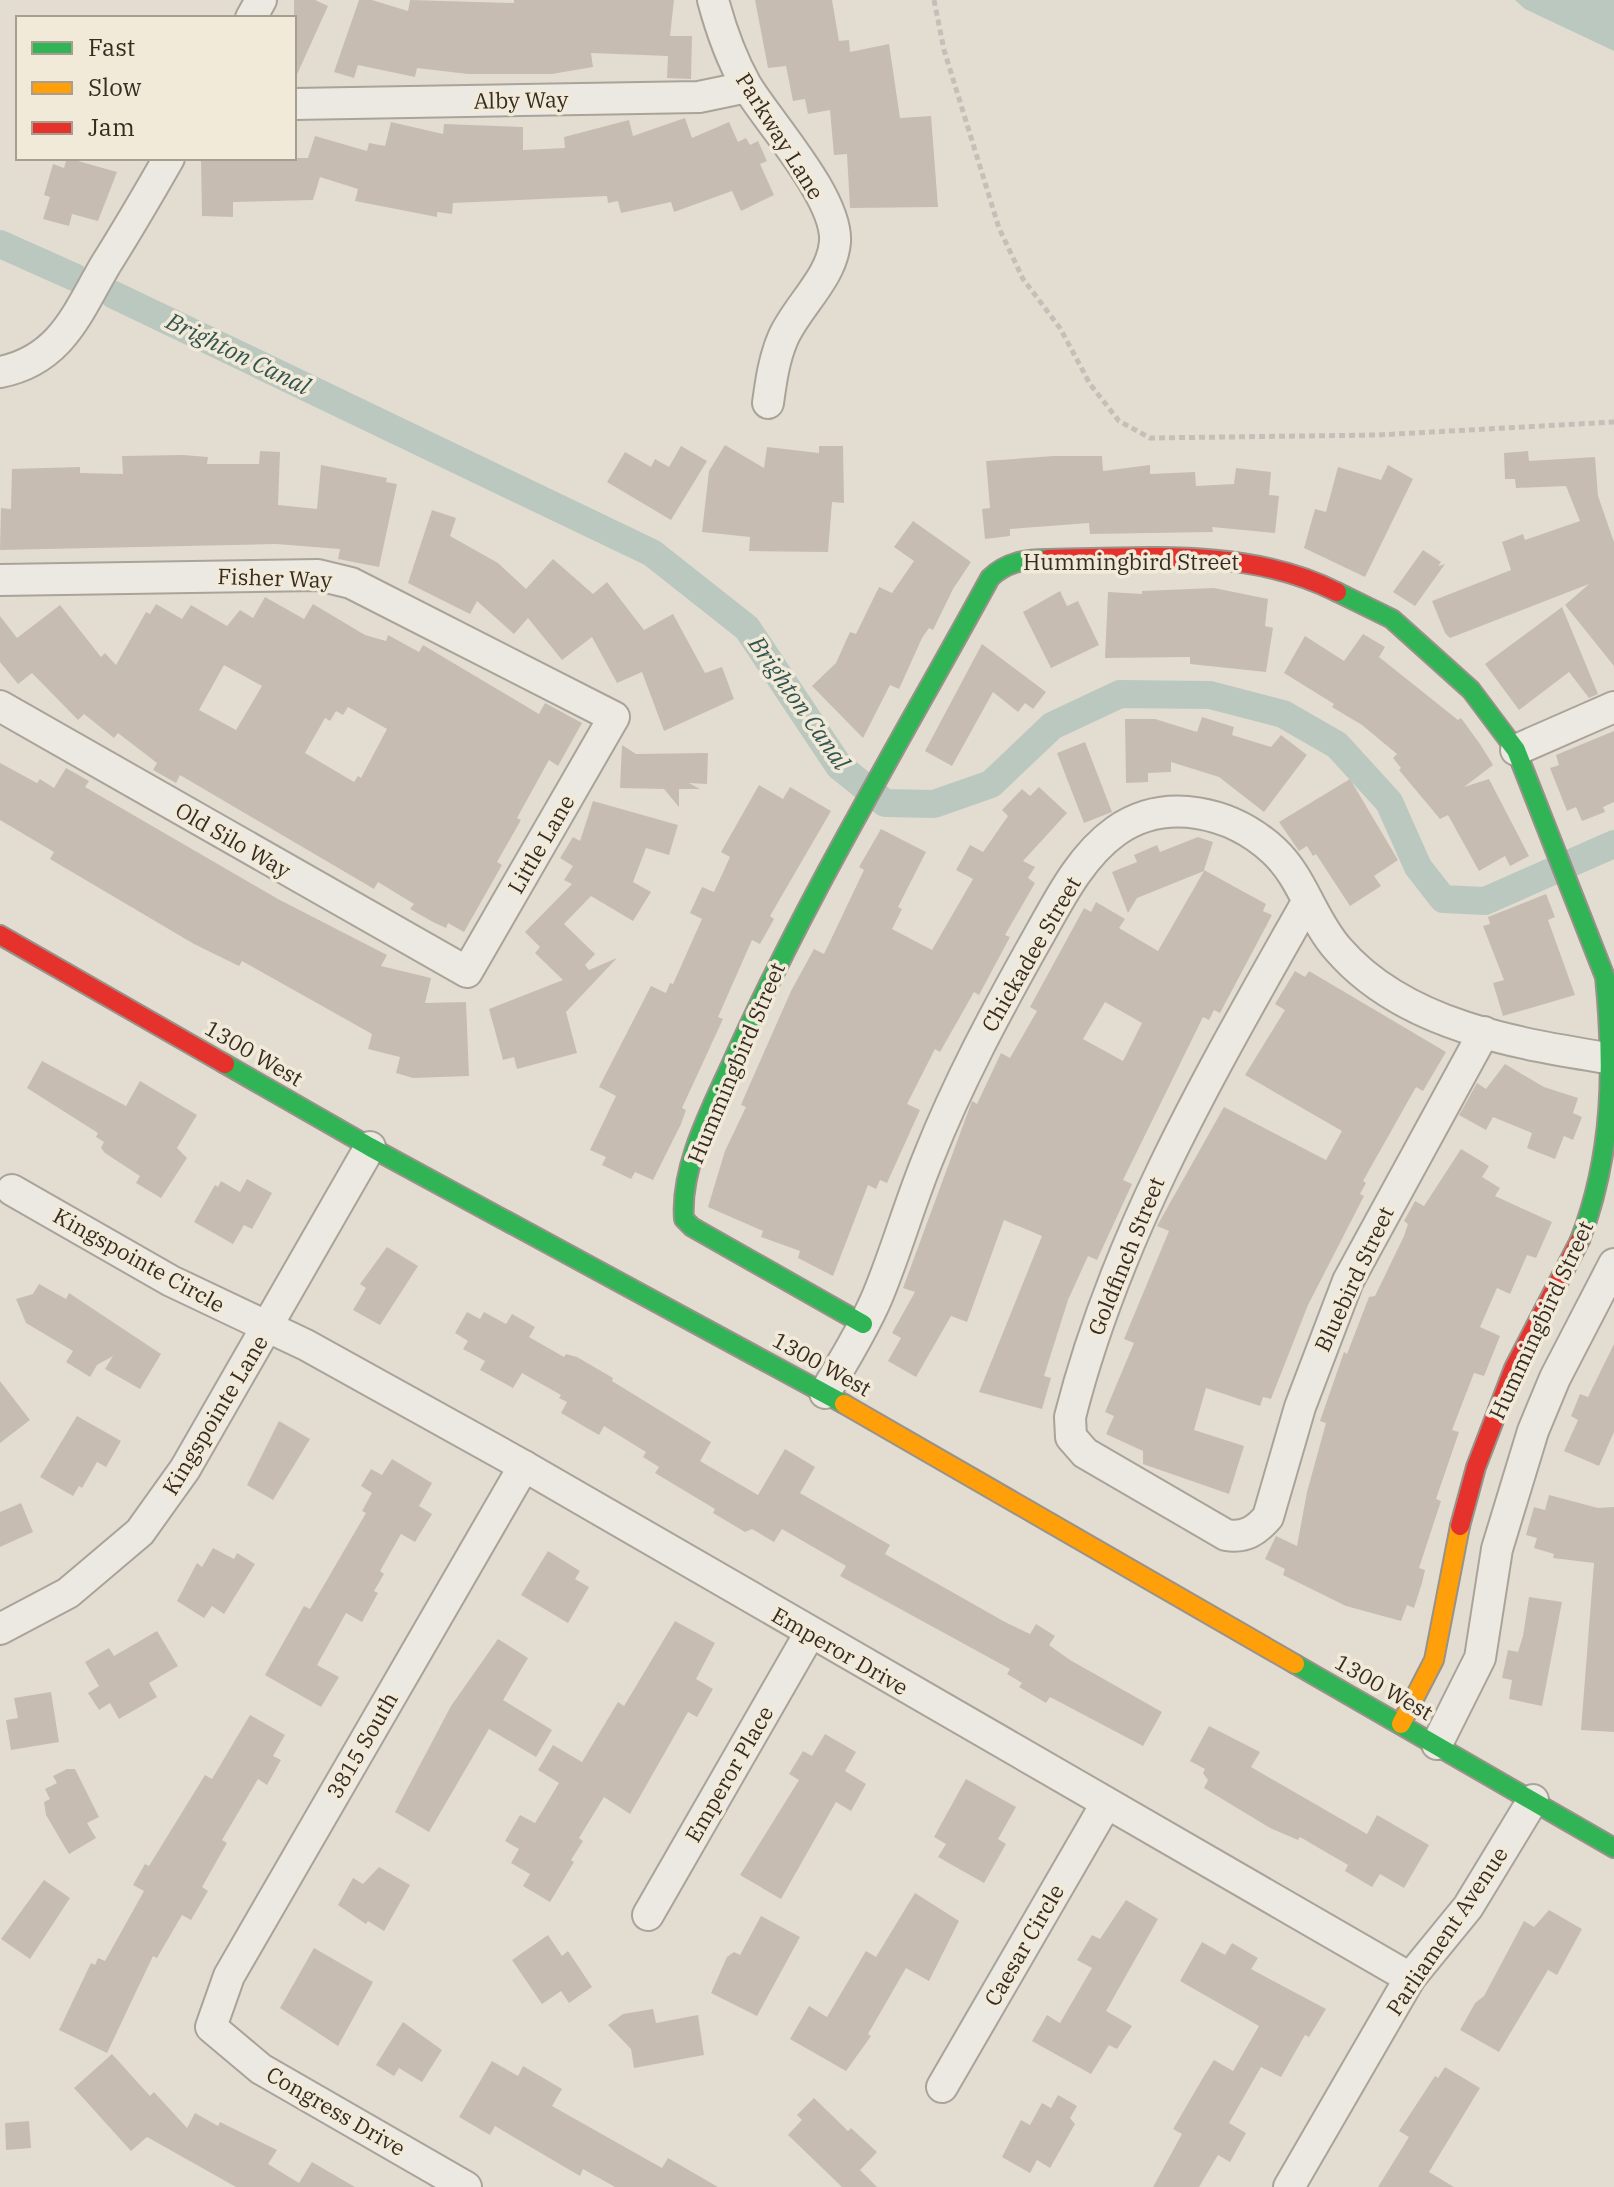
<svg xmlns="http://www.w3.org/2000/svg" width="1614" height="2187" font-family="'IBM Plex Serif',serif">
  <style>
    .water { fill: #bbc8c0 }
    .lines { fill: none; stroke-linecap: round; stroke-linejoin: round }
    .canal { stroke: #bbc8c0; stroke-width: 28 }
    .building { fill: #c7bcb2; fill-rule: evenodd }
    .street-casing { stroke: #a9a39a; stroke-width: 34 }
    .fast-casing { stroke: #98928a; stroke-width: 22 }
    .slow-casing { stroke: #98928a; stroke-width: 22 }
    .jam-casing { stroke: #98928a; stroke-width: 22 }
    .path { stroke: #c4c0b9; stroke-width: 5; stroke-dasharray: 6 4; stroke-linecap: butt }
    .street { stroke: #ece9e2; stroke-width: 30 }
    .fast { stroke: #30b455; stroke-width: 18 }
    .slow { stroke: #ff9f0a; stroke-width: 18 }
    .jam { stroke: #e5322d; stroke-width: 18 }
    .labels { text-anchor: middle; stroke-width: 7; stroke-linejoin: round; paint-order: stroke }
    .street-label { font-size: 22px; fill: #372b22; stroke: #f2ead9 }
    .water-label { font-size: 24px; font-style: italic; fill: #335551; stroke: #f2ead9 }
  </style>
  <rect width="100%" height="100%" fill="#e3ddd1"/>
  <polygon class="water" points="1515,0 1614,0 1614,51 1525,9"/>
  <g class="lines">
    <g class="canal">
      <polyline points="0,244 74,277"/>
      <polyline points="114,295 652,553 747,628 839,766 885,803 934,804 991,784 1052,726 1120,694 1210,695 1283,714 1337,745 1389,802 1418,867 1443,899 1485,901 1614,844"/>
    </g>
  </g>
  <g class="building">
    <polygon points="294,0 315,0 328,6 294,81"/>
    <polygon points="359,0 372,0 408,11 410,0 514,3 514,0 674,0 670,36 692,36 691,79 667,78 668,56 591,53 593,67 552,74 468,74 417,68 415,77 358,65 354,78 334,72"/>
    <polygon points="755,0 832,0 839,41 849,40 850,52 889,44 900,118 931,116 938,207 850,208 847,154 834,155 830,110 808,114 805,99 793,101 786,66 768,68"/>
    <polygon points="685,118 692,138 729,122 738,142 746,138 750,145 758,141 767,161 760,164 774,195 741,211 732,191 674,212 671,202 621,213 618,201 608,203 607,196 453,203 452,214 437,212 437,217 355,201 358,189 320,177 313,200 233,202 233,217 202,216 201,158 308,158 315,136 367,151 369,143 385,146 391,122 443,134 444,124 523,127 523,150 565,148 564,137 629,120 633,136"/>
    <polygon points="67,158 117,172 98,221 72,214 69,226 43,219 50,197 44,195 53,164 64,168"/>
    <polygon points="725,445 764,468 767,447 819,453 819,446 843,446 844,503 832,502 828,552 749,551 750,537 702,532 709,471"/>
    <polygon points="681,446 707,461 671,520 607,482 625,452 651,467 655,459 669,467"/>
    <polygon points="260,451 280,452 278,505 317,509 321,465 387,478 386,482 397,484 379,567 338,559 340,549 276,544 0,550 1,508 11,509 12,469 80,467 80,473 123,474 122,456 183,455 208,457 207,464 259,464"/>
    <polygon points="1528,451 1529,461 1595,457 1598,496 1614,542 1614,666 1565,605 1589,584 1450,638 1445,633 1432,601 1511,570 1502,542 1523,534 1525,540 1580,521 1566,486 1516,488 1515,479 1505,479 1504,453"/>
    <polygon points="1054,456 1102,456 1103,471 1150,465 1150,474 1195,472 1196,486 1234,484 1236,468 1271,472 1269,495 1279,496 1275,533 1212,527 1213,532 1090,534 1089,523 1010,529 1010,536 985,539 982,509 990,508 986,461"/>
    <polygon points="1388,465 1413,479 1365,577 1304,548 1315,509 1326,512 1338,467 1381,480"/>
    <polygon points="432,510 456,518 450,536 498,563 526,589 553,559 593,594 607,582 644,630 673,614 705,673 722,667 734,699 664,731 642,672 617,683 592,637 562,660 528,618 514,634 477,601 470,614 408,583"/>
    <polygon points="913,521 971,562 953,589 933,630 929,628 922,638 899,689 890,685 863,738 812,686 836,663 850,632 856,634 879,587 892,593 914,561 894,547"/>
    <polygon points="1423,550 1441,562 1438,566 1445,564 1415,606 1393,592"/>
    <polygon points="1214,588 1268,599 1265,626 1273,628 1266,672 1190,664 1190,657 1105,658 1108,592 1142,594 1142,591"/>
    <polygon points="1060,591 1067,606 1078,601 1099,645 1051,668 1023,612"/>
    <path d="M 265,597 L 304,619 L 313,604 L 365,635 L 386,641 L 388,635 L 419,652 L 423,645 L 539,714 L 545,703 L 582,723 L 558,766 L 549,760 L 517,818 L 521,820 L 497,862 L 502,865 L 464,932 L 448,923 L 446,928 L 433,922 L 410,909 L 414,904 L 378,882 L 374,889 L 180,775 L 176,783 L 153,770 L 157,763 L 118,733 L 114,738 L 84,714 L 78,720 L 32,673 L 18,684 L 0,662 L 0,616 L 17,638 L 60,605 L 101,657 L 105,653 L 116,665 L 146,612 L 150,614 L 156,604 L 182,619 L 191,605 L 227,626 L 240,610 L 253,618 ZM 224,665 L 262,686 L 236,730 L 199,710 ZM 348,707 L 387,729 L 361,778 L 358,776 L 354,782 L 305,753 L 325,718 L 330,721 L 336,711 L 343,715 Z"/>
    <polygon points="1562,607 1598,694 1589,698 1569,672 1519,710 1485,664"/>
    <polygon points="1363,634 1385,647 1379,657 1458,720 1461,718 1480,744 1493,765 1464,787 1489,779 1529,856 1510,866 1505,856 1479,871 1448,815 1440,819 1399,770 1401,768 1393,758 1397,754 1362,725 1332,707 1334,704 1284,673 1305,636 1344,661"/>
    <polygon points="982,644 1046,692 1033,709 1025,703 1018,712 993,692 952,766 925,751"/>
    <polygon points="1202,717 1234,727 1232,735 1271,747 1281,735 1307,755 1264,812 1219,777 1171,762 1171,772 1148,773 1148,782 1126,783 1125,719 1155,719 1197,732"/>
    <polygon points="1614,731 1614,802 1603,807 1605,812 1582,821 1576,807 1567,811 1550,768 1559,765 1556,755"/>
    <polygon points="1085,742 1112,812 1084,823 1057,753"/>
    <polygon points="622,745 636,754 708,753 707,784 689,783 700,789 679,789 679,807 664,789 620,788"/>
    <polygon points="0,763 37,783 40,779 54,788 66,768 89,781 85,787 278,899 387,955 381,966 431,978 425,1003 466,1002 469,1076 413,1078 396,1073 400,1057 368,1049 372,1034 242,961 239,966 194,944 50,859 54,852 0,820"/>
    <polygon points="1350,779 1398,860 1374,876 1381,886 1350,906 1316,854 1313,856 1307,846 1299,851 1279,822"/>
    <polygon points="759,785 783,799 790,787 831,811 770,916 774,919 760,944 752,940 718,1017 723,1019 682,1108 686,1110 681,1124 653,1180 635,1172 631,1179 602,1165 606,1157 590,1150 616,1096 599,1087 651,986 666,993 670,983 673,984 702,919 690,913 702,887 714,892 730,857 721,852"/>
    <polygon points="1039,787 1067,813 1023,861 1035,867 1028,878 1035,883 1005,935 1010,937 979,995 974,992 940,1052 935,1049 907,1104 920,1110 887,1183 880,1180 876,1189 868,1185 833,1276 798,1258 800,1251 761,1237 763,1231 708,1207 725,1151 746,1107 741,1105 743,1100 791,991 814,949 824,954 864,870 859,867 881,829 926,852 898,907 902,909 892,929 932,950 973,879 956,870 970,845 983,852 1008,816 1002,810 1022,789 1030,796"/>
    <polygon points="593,801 678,825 669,855 646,848 633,882 651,892 633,921 591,896 564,924 595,954 585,965 589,970 617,958 566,1012 577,1053 517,1069 514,1057 503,1060 489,1009 563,980 535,953 540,947 525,932 572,884 564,880 573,866 560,858 573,837 580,841"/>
    <path d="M 1198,837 L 1213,842 L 1204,870 L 1266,904 L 1263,911 L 1272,915 L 1220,1013 L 1214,1010 L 1209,1020 L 1203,1017 L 1123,1180 L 1132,1184 L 1097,1260 L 1088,1256 L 1068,1300 L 1044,1376 L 1051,1378 L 1042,1409 L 979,1392 L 1042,1236 L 1004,1220 L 967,1322 L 951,1316 L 916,1377 L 888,1361 L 901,1338 L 892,1333 L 915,1292 L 903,1288 L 972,1101 L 977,1104 L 1001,1053 L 1010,1058 L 1037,1011 L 1030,1007 L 1084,908 L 1091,912 L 1096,902 L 1125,919 L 1119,928 L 1158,951 L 1204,871 L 1137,898 L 1128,913 L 1112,872 L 1137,862 L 1134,855 L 1157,845 L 1160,852 ZM 1105,1002 L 1142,1023 L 1123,1061 L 1083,1039 Z"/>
    <polygon points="1546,894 1555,917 1548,920 1575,995 1503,1016 1493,983 1504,980 1483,926 1490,924 1488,917"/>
    <polygon points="1295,971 1305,977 1309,971 1446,1052 1423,1091 1416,1087 1363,1181 1366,1183 1360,1194 1364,1196 1308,1305 1271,1399 1263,1397 1260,1406 1206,1388 1194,1430 1244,1446 1229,1494 1143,1464 1143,1451 1106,1434 1114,1416 1105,1412 1134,1343 1124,1339 1169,1231 1157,1226 1224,1107 1326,1160 1342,1131 1245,1075 1285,1010 1275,1004"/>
    <polygon points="42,1061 126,1106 140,1081 197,1115 177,1148 187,1158 161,1198 136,1183 140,1176 105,1153 101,1148 104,1142 96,1137 98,1133 27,1088"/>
    <polygon points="1505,1064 1544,1087 1578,1098 1573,1113 1582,1117 1573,1140 1564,1136 1555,1159 1527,1148 1532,1133 1493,1117 1486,1130 1459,1115 1477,1083 1486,1089"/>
    <polygon points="1461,1149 1489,1166 1482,1177 1500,1188 1495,1196 1552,1222 1536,1258 1527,1255 1510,1294 1497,1288 1480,1327 1500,1336 1484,1376 1474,1373 1452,1430 1459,1432 1436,1499 1441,1501 1419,1568 1425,1570 1422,1583 1414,1608 1407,1605 1401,1621 1346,1606 1283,1575 1285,1569 1265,1559 1276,1536 1297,1546 1307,1492 1326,1423 1320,1421 1344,1352 1347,1354 1369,1297 1375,1296 1404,1236 1408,1224 1404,1221 1415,1201 1424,1206"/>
    <polygon points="247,1179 272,1193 252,1229 244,1225 233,1244 194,1222 215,1185 218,1187 221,1181 240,1192"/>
    <polygon points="387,1247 418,1266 380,1325 353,1310 366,1288 360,1284"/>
    <polygon points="39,1284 66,1299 69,1293 161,1354 140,1389 105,1369 113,1356 97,1365 90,1377 66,1362 73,1351 26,1323 16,1299 33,1294"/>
    <polygon points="467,1312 480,1319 484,1312 506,1324 512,1314 535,1327 529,1337 564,1357 566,1354 577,1357 613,1378 612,1381 711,1442 700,1461 758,1495 785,1449 815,1467 800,1493 890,1545 885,1554 1005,1622 1030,1634 1036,1624 1055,1636 1049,1645 1070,1660 1162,1712 1143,1746 1050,1697 1046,1703 1019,1687 1022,1683 1007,1674 1010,1669 840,1576 846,1566 782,1529 774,1542 752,1529 745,1532 713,1513 715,1509 655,1473 659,1467 643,1457 646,1452 604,1426 599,1435 561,1413 567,1402 559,1398 561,1395 522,1373 513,1388 480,1370 485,1361 463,1349 468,1341 455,1333"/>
    <polygon points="1614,1344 1614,1432 1599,1466 1564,1451 1578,1420 1571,1416 1580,1394 1588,1397"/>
    <polygon points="0,1381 30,1420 0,1443"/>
    <polygon points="77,1416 121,1441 106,1467 97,1462 82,1488 79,1486 73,1496 40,1477"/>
    <polygon points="279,1421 310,1439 273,1500 247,1485"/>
    <polygon points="392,1459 432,1483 419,1506 432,1514 415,1542 401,1534 380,1571 384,1574 374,1591 378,1593 362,1622 346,1613 317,1665 339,1677 321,1707 265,1675 304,1606 310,1609 366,1513 362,1511 372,1493 361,1486 371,1469 382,1475"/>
    <polygon points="1549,1495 1598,1508 1614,1507 1614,1732 1581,1730 1594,1563 1553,1558 1554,1554 1534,1548 1537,1538 1526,1535 1534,1507 1545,1510"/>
    <polygon points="21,1503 33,1532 0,1547 0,1512"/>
    <polygon points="213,1548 234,1559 237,1553 255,1564 224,1614 212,1606 204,1618 177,1601 197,1563 202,1567"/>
    <polygon points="548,1551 580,1571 575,1579 589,1587 568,1623 521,1595"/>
    <polygon points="1529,1597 1562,1602 1542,1706 1509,1699 1512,1680 1502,1678 1508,1650 1518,1652 1523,1636"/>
    <polygon points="675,1621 715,1643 696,1679 713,1689 697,1717 688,1712 630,1814 604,1797 579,1838 583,1841 571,1860 574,1862 550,1902 523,1886 530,1874 511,1863 519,1849 505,1841 520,1815 535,1823 559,1783 538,1770 553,1745 582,1762 618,1702 624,1706"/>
    <polygon points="157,1631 178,1666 149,1683 157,1697 119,1719 110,1703 99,1710 88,1693 99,1686 85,1662 109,1648 114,1656"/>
    <polygon points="498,1639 528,1658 503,1700 552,1730 536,1757 489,1729 429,1832 395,1812 451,1706"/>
    <polygon points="51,1692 59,1742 11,1750 6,1720 18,1718 14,1698"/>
    <polygon points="250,1715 285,1735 273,1756 281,1760 267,1785 258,1779 222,1840 227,1843 202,1887 208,1891 191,1920 182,1915 157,1958 153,1956 107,2053 59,2030 91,1963 95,1965 98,1958 105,1961 144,1891 133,1885 145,1864 149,1866 205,1775 212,1779"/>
    <polygon points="1209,1726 1260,1752 1251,1767 1367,1834 1377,1815 1429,1845 1404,1888 1380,1874 1372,1887 1345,1871 1348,1865 1300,1837 1298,1840 1270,1828 1204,1788 1208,1780 1203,1773 1205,1769 1190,1761"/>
    <polygon points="825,1734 856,1752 845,1771 866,1784 851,1811 836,1802 781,1899 740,1875 799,1780 789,1774 803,1751 812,1756"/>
    <polygon points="67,1769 75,1769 99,1817 87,1823 96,1838 69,1854 46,1815 44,1802 50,1799 45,1789 57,1783 53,1776"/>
    <polygon points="966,1779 1016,1807 998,1839 1006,1844 984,1883 938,1857 946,1844 934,1837"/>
    <polygon points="379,1867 410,1885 384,1931 368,1921 366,1924 338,1905 353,1878 363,1884"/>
    <polygon points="44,1880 70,1898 30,1959 1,1939"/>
    <polygon points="915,1893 959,1921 929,1981 906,1968 868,2034 871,2036 846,2071 790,2039 809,2006 827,2017 866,1951 876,1957"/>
    <polygon points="1126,1900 1158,1919 1106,2011 1132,2026 1117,2049 1109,2045 1091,2074 1032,2041 1047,2015 1060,2023 1092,1968 1077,1960 1092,1935 1100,1939"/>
    <polygon points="1549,1910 1582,1929 1557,1975 1548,1970 1499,2052 1460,2030 1475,2003 1484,1996 1524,1921 1534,1927"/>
    <polygon points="761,1916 800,1937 757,2016 711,1993 727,1957 734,1952 740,1955"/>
    <polygon points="548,1935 562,1956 568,1951 592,1987 569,2003 561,1991 542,2004 512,1960"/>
    <polygon points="1202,1942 1225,1955 1232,1943 1258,1958 1251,1969 1326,2009 1309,2037 1305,2035 1281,2077 1261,2067 1229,2123 1246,2133 1230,2162 1218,2155 1199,2187 1153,2187 1182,2134 1173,2129 1204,2076 1214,2060 1233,2071 1259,2026 1180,1981"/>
    <polygon points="314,1948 373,1982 338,2046 280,2008"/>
    <polygon points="653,2009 656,2023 698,2015 704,2055 634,2068 631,2049 608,2025 623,2014"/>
    <polygon points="403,2022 442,2050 422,2082 399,2068 394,2076 376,2065"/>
    <polygon points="112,2054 150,2096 154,2092 187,2128 195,2113 218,2126 220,2122 277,2150 268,2164 299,2183 312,2162 355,2187 236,2187 147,2137 131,2151 74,2088"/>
    <polygon points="492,2061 518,2076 523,2066 562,2089 552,2106 662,2168 668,2158 718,2187 615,2187 583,2169 580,2176 495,2126 490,2135 459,2117"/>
    <polygon points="1445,2067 1480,2088 1429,2172 1454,2187 1378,2187 1409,2137 1399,2131 1435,2076 1438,2078"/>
    <polygon points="1058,2095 1077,2106 1070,2118 1075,2124 1050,2168 1037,2160 1030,2173 1002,2157 1021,2120 1030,2125 1042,2103 1051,2108"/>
    <polygon points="814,2098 848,2131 851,2128 877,2152 860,2170 877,2187 842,2187 788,2135 802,2120 797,2115"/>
    <polygon points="29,2121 31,2148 6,2150 5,2123"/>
  </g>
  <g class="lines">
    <g class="street-casing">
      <g id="street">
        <path d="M 713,0 C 721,30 731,58 746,85 C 769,123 838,198 835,242 C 832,278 797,306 783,338 C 774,359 771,381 768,403"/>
        <polyline points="251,18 261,0"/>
        <polyline points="294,104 699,97 747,87"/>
        <path d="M 0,372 C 62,360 78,311 106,264 C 128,229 149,193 169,158"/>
        <polyline points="0,580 318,575 351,583 614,717 467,972 0,706"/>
        <polyline points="1516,750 1614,707"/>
        <path d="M 1307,902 C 1214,1067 1117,1231 1070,1417 L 1071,1437 L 1085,1453 L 1226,1535 C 1245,1538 1256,1531 1268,1517 L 1300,1407 L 1348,1281 L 1484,1032"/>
        <polyline points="12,1190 171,1281 306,1345 524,1466 1410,1978"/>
        <path d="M 825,1393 C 843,1361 864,1329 878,1295 C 897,1249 910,1202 929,1156 C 958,1083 995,1014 1033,946 C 1056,906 1078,858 1116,831 C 1166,796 1232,812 1274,851 C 1303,878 1312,920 1338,949 C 1404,1026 1519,1044 1613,1059"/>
        <polyline points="0,1629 68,1593 140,1532 185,1469 370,1147"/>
        <polyline points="1437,1744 1480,1658 1497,1549 1533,1431 1555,1378 1614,1264"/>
        <polyline points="648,1915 810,1633"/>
        <polyline points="942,2087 1106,1804"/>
        <polyline points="466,2187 261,2069 211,2027 229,1976 524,1466"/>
        <polyline points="1289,2187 1410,1978 1468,1907 1533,1800"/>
      </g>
    </g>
    <g class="fast-casing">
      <g id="fast">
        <path d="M 1337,592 L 1392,619 L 1471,690 L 1516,750 L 1605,977 C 1614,1067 1613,1154 1580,1240"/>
        <polyline points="225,1064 370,1147 844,1404"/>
        <path d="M 863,1324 L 692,1227 L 684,1219 C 680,1168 710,1111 731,1065 C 806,897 902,739 990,578 C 1006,562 1026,559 1048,559"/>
        <polyline points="1295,1664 1614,1848"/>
      </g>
    </g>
    <g class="slow-casing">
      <g id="slow">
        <polyline points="844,1404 1295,1664"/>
        <polyline points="1401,1724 1434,1660 1460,1526"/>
      </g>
    </g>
    <g class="jam-casing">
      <g id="jam">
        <path d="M 1048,559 C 1146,558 1248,547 1337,592"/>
        <polyline points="0,935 225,1064"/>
        <polyline points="1460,1526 1476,1467 1514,1368 1580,1240"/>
      </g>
    </g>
    <polyline class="path" points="934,0 944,50 999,228 1023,279 1060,328 1090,384 1119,421 1150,438 1378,435 1614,422"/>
    <use href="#street" class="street"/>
    <use href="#fast" class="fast"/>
    <use href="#slow" class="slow"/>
    <use href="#jam" class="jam"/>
  </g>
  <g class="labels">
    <g class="street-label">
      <text transform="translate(521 100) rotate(-1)" y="8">Alby Way</text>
      <text transform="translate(780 136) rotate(58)" y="8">Parkway Lane</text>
      <text x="1131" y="570">Hummingbird Street</text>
      <text transform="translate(275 578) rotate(2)" y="8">Fisher Way</text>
      <text transform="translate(233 840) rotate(30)" y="8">Old Silo Way</text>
      <text transform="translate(541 844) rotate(-60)" y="8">Little Lane</text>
      <text transform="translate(1031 954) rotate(-60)" y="8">Chickadee Street</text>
      <text transform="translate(254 1053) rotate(30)" y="8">1300 West</text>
      <text transform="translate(736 1063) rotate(-67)" y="8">Hummingbird Street</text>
      <text transform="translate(1126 1256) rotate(-68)" y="8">Goldfinch Street</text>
      <text transform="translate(139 1260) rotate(29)" y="8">Kingspointe Circle</text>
      <text transform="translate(1354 1279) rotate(-65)" y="8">Bluebird Street</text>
      <text transform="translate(1541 1320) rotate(-65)" y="8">Hummingbird Street</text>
      <text transform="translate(822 1364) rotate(29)" y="8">1300 West</text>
      <text transform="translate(215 1415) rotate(-59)" y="8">Kingspointe Lane</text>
      <text transform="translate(840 1651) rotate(30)" y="8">Emperor Drive</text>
      <text transform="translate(1384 1687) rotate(30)" y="8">1300 West</text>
      <text transform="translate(362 1745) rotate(-60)" y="8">3815 South</text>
      <text transform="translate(729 1774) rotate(-60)" y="8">Emperor Place</text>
      <text transform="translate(1447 1931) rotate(-56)" y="8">Parliament Avenue</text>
      <text transform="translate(1024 1945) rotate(-60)" y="8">Caesar Circle</text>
      <text transform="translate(336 2111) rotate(30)" y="8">Congress Drive</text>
    </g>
    <g class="water-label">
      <text transform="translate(238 354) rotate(26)" y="8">Brighton Canal</text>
      <text transform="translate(799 703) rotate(55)" y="8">Brighton Canal</text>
    </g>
  </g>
  <rect x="16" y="16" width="280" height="144" fill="#f2ead9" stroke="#a79e90" stroke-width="2"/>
  <rect x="32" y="42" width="40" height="12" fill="#30b455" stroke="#a79e90" stroke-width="2"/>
  <text x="88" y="56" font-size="24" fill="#372b22">Fast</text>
  <rect x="32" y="82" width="40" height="12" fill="#ff9f0a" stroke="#a79e90" stroke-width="2"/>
  <text x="88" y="96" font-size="24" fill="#372b22">Slow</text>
  <rect x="32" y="122" width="40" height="12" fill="#e5322d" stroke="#a79e90" stroke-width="2"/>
  <text x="88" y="136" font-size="24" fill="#372b22">Jam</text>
</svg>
